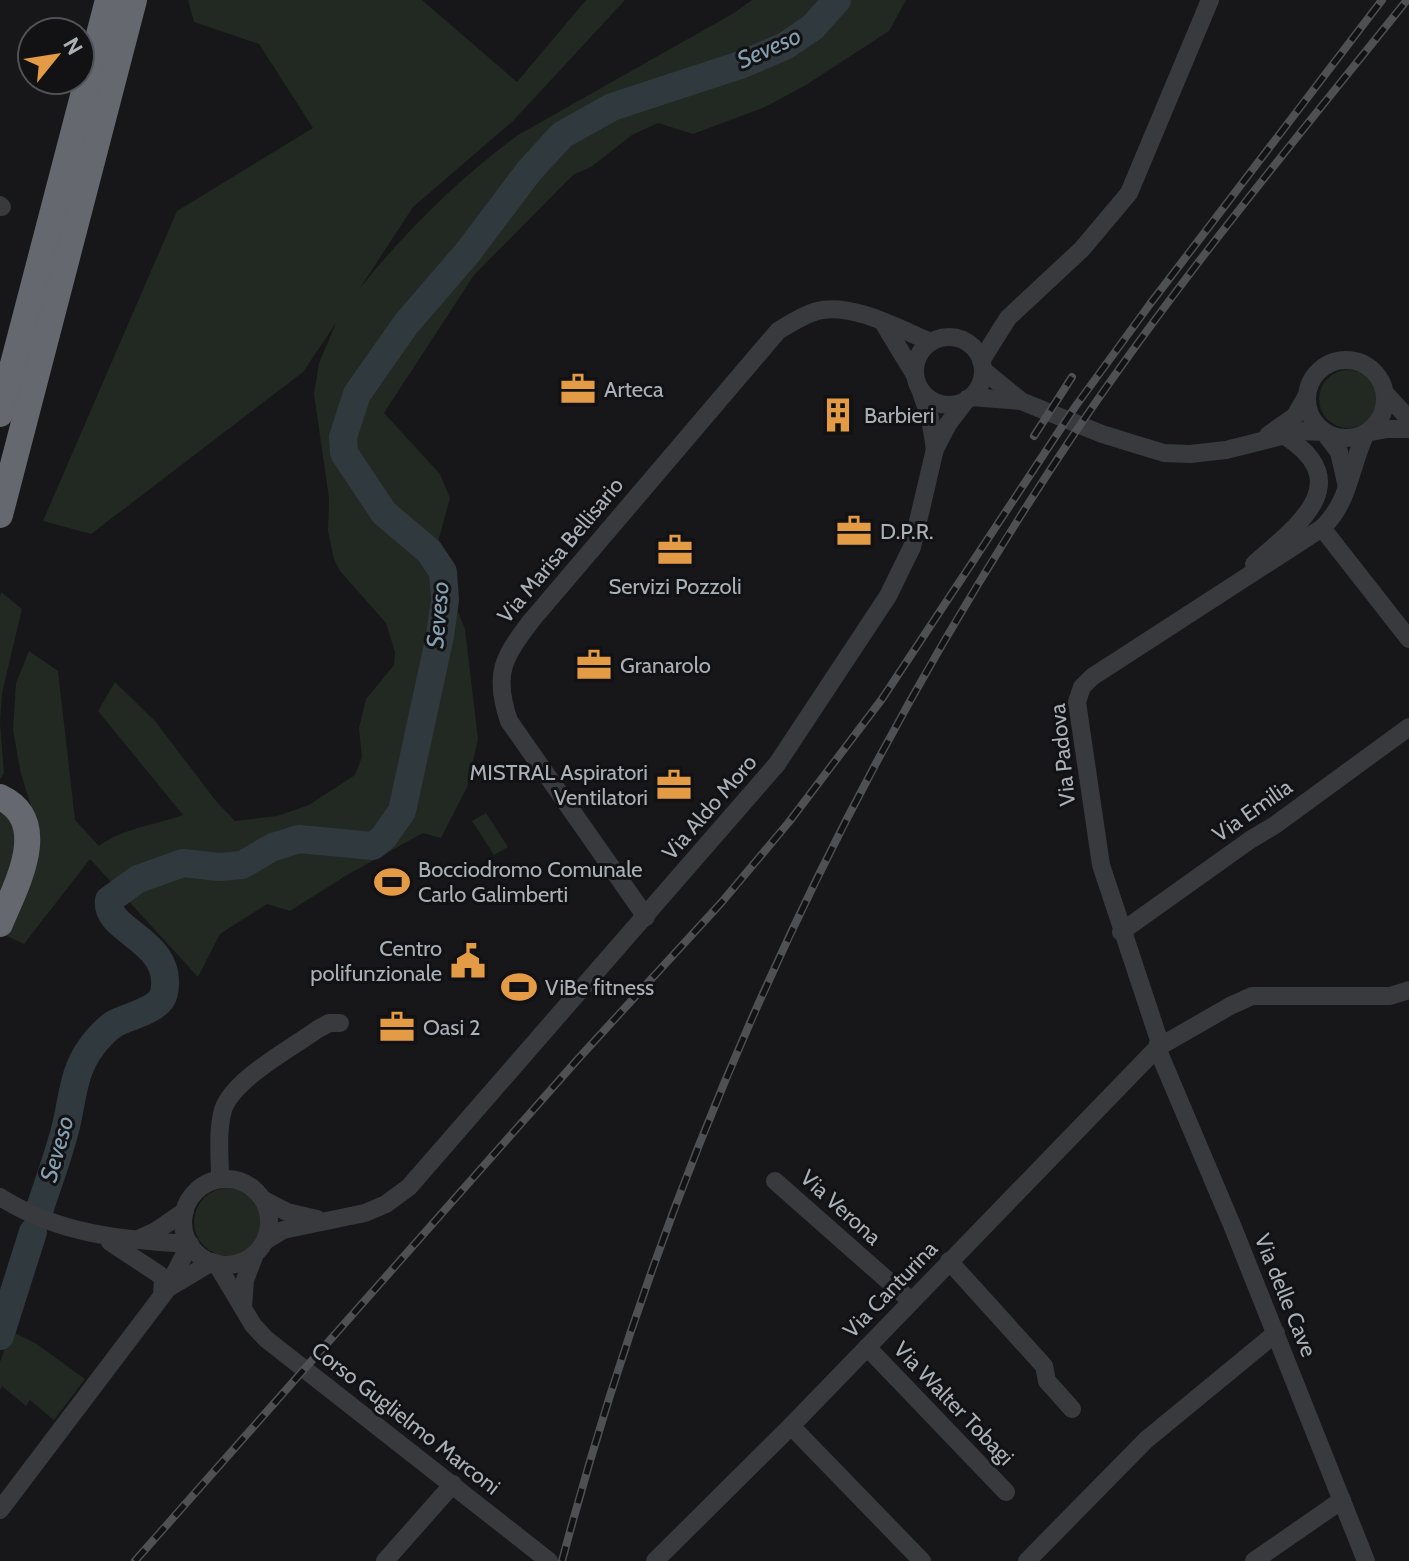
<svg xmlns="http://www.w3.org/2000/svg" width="1409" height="1561" font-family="Cabin,sans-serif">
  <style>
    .green { fill: #212922 }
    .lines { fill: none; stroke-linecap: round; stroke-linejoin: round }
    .river { stroke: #30393e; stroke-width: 28 }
    .minor { stroke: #383a3e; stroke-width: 18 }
    .highway { stroke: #65686e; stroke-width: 26 }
    .rail-casing { stroke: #4e5054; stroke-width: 8 }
    .rail { stroke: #121214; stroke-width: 5; stroke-dasharray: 15; stroke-linecap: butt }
    .labels { text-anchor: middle; stroke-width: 6; stroke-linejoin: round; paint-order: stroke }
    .poi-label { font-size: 22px; fill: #aab0b8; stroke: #121214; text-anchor: start }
    .street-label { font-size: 22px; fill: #aab0b8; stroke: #121214 }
    .water-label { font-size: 24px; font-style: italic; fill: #84a0b0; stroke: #121214 }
  </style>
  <rect width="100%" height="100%" fill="#171719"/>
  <g class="green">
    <path d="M 188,0 L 422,0 L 517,82 L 586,0 L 625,0 L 513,121 L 413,207 L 360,288 C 407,230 458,179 518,135 L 734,13 L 752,0 L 906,0 L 889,31 L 806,85 L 765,107 L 693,134 L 658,123 L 632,135 L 591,167 L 573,175 L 474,275 L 384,413 L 440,474 L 450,498 L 438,542 L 451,595 L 465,629 L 478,739 L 467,787 L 441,838 L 423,833 L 347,875 L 290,911 L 267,904 L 220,934 L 198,977 L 90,859 L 24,944 L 7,936 L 24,892 L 37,825 L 21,774 L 13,730 L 16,683 L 29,651 L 58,671 L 75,820 L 99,846 C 123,828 155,825 183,815 L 98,711 L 115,682 L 155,721 L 216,801 L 235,821 L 277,816 L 309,805 L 355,775 L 362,757 L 359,728 L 366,699 L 394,665 L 395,652 L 386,623 L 340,571 L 334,559 L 328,531 L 329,498 L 314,394 L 319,363 L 336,323 L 303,372 L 91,534 L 43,521 L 177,211 L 313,128 L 259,44 L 194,22 Z"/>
    <circle cx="1348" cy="399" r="29"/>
    <polygon points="1,592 22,609 2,693 0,723 4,773 0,779 0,597"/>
    <path d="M 0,810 C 30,836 10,867 0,899 Z"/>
    <polygon points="486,813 508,847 494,855 472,821"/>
    <circle cx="228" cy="1222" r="34"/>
    <polygon points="11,1331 35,1343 85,1379 54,1420 30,1400 26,1406 2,1386 0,1390 0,1362"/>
  </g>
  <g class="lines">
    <g class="river">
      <path d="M 40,1208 C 49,1181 59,1154 66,1126 C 73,1097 73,1071 92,1046 C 98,1038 105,1030 114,1024 C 127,1016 160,1011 164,993 C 175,940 104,932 109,900 L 138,879 L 183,863 L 219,867 L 242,865 L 273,847 L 299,839 L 373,846 L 384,837 L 402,811 L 440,636 L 445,600 L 443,572 L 429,551 L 384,513 L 344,453 L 343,437 L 357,394 L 406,324 L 468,252 L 529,171 L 562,135 L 612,107 L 743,64 L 785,46 L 813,27 L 837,0"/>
      <polyline points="0,1336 33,1232"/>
    </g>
    <g class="minor">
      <polyline points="0,205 2,207"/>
      <polyline points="884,324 915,375"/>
      <circle cx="949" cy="371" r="34"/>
      <circle cx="1346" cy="399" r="39"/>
      <polyline points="981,361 1008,318 1082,249 1129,193 1210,0"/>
      <polyline points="983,370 1021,401 1102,434 1164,453 1190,454 1226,450 1301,431 1324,432 1339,452 1347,487"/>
      <polyline points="920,389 930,418 935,449"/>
      <polyline points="1385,393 1409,419"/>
      <polyline points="971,397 1021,401"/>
      <polyline points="1268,435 1295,416 1306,397"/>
      <polyline points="1322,528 1409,639"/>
      <path d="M 1254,564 C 1297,526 1358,483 1285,436"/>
      <path d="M 646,917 L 509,721 C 493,674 503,658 531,621 L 778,331 C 791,323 803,315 817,311 C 852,302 899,329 931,342"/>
      <polyline points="1121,932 1250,840 1275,825 1409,727"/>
      <path d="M 220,1179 C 220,1157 217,1131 223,1110 C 233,1079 292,1048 318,1029 L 329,1023 L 340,1023"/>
      <circle cx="226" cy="1222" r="43"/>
      <polyline points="775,1181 911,1301"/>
      <path d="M 0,1197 C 58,1234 122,1240 190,1244"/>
      <polyline points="264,1200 287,1212 317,1219"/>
      <polyline points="136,1240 156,1231 185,1211"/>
      <polyline points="265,1241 283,1230 365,1213 386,1204 409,1187 777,764 888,596 912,547 935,449 948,424 967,399"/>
      <polyline points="110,1242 160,1275 163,1281 162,1295"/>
      <polyline points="949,1261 1044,1366 1047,1381 1072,1409"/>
      <polyline points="216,1263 253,1325 266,1339 549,1561"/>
      <polyline points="170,1287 212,1262"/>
      <polyline points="243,1307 245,1280 255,1254"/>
      <polyline points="867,1347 1006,1492"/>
      <polyline points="791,1426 922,1561"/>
      <polyline points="0,1510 165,1292 190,1244"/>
      <polyline points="385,1561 453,1484"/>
      <polyline points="655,1561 791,1426 1157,1048 1230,1006 1252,996 1390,996 1409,990"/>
      <polyline points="1027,1561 1146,1440 1276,1333"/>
      <polyline points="1254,1561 1342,1500"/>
      <path d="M 1366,1561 L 1232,1225 L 1157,1048 L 1159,1040 L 1101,865 L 1077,702 L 1082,687 L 1092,677 L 1322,528 C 1350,502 1350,466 1366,433 L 1387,429 L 1409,429"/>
    </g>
    <g class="highway">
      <polyline points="0,414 108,0"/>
      <polyline points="0,515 134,0"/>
      <path d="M 0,797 C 53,822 15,887 0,924"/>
    </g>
    <g class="rail-casing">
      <g id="rail">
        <polyline points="1034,436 1072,377"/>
        <polyline points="135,1561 578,1059 721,903 789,822 882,699 1075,407 1150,304 1382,0"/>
        <path d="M 562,1561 C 668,1162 839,786 1068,443 C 1171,289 1291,145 1407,0"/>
      </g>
    </g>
    <use href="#rail" class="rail"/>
  </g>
  <defs>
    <g id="office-bare" transform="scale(2.76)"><path d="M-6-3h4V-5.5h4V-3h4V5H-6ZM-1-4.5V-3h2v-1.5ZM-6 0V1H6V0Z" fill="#e39c45" stroke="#121214" stroke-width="2.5" paint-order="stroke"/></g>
    <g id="building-bare" transform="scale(2.76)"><path d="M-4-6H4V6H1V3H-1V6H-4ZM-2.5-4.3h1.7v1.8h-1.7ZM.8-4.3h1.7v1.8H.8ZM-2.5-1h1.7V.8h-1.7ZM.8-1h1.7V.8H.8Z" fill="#e39c45" stroke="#121214" stroke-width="2.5" paint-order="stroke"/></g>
    <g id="stadium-bare" transform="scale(2.76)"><path d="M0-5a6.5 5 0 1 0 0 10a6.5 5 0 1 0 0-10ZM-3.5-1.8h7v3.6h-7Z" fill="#e39c45" stroke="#121214" stroke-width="2.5" paint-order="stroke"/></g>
    <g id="civic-bare" transform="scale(2.76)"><path d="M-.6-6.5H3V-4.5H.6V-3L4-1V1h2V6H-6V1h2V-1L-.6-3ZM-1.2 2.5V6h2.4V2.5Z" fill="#e39c45" stroke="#121214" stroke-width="2.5" paint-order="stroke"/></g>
  </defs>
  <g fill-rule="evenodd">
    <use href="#office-bare" x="578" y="389"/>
    <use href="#building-bare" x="838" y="415"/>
    <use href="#office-bare" x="854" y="531"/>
    <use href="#office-bare" x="675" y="550"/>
    <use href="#office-bare" x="594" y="665"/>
    <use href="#office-bare" x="674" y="785"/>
    <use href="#stadium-bare" x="392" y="882"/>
    <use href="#civic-bare" x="468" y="961"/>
    <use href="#stadium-bare" x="519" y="987"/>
    <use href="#office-bare" x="397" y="1027"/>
  </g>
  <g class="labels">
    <g class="poi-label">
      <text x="604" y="397">Arteca</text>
      <text x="864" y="423">Barbieri</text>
      <text x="880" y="539">D.P.R.</text>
      <text x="675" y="594" text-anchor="middle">Servizi Pozzoli</text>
      <text x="620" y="673">Granarolo</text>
      <text x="648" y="780" text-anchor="end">MISTRAL Aspiratori<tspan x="648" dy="25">Ventilatori</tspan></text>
      <text x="418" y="877">Bocciodromo Comunale<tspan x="418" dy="25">Carlo Galimberti</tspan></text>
      <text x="442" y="956" text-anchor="end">Centro<tspan x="442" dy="25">polifunzionale</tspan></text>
      <text x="545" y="995">ViBe fitness</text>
      <text x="423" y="1035">Oasi 2</text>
    </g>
    <g class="street-label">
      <text transform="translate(560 550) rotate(-50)" y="8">Via Marisa Bellisario</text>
      <text transform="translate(1062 755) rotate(-96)" y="8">Via Padova</text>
      <text transform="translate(709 807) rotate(-49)" y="8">Via Aldo Moro</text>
      <text transform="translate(1252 810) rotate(-35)" y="8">Via Emilia</text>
      <text transform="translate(841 1207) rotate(42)" y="8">Via Verona</text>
      <text transform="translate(890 1289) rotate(-46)" y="8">Via Canturina</text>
      <text transform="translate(1286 1295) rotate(68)" y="8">Via delle Cave</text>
      <text transform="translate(954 1403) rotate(46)" y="8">Via Walter Tobagi</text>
      <text transform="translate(406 1418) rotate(38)" y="8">Corso Guglielmo Marconi</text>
    </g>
    <g class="water-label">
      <text transform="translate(769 48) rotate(-24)" y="8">Seveso</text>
      <text transform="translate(438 615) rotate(-85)" y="8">Seveso</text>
      <text transform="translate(57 1149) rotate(-74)" y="8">Seveso</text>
    </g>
  </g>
  <g transform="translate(56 56) rotate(60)"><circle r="38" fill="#121214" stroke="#4f5156" stroke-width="2"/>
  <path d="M0-6L14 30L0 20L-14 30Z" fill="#e39c45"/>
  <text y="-12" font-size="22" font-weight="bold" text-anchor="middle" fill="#aab0b8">N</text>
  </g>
</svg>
